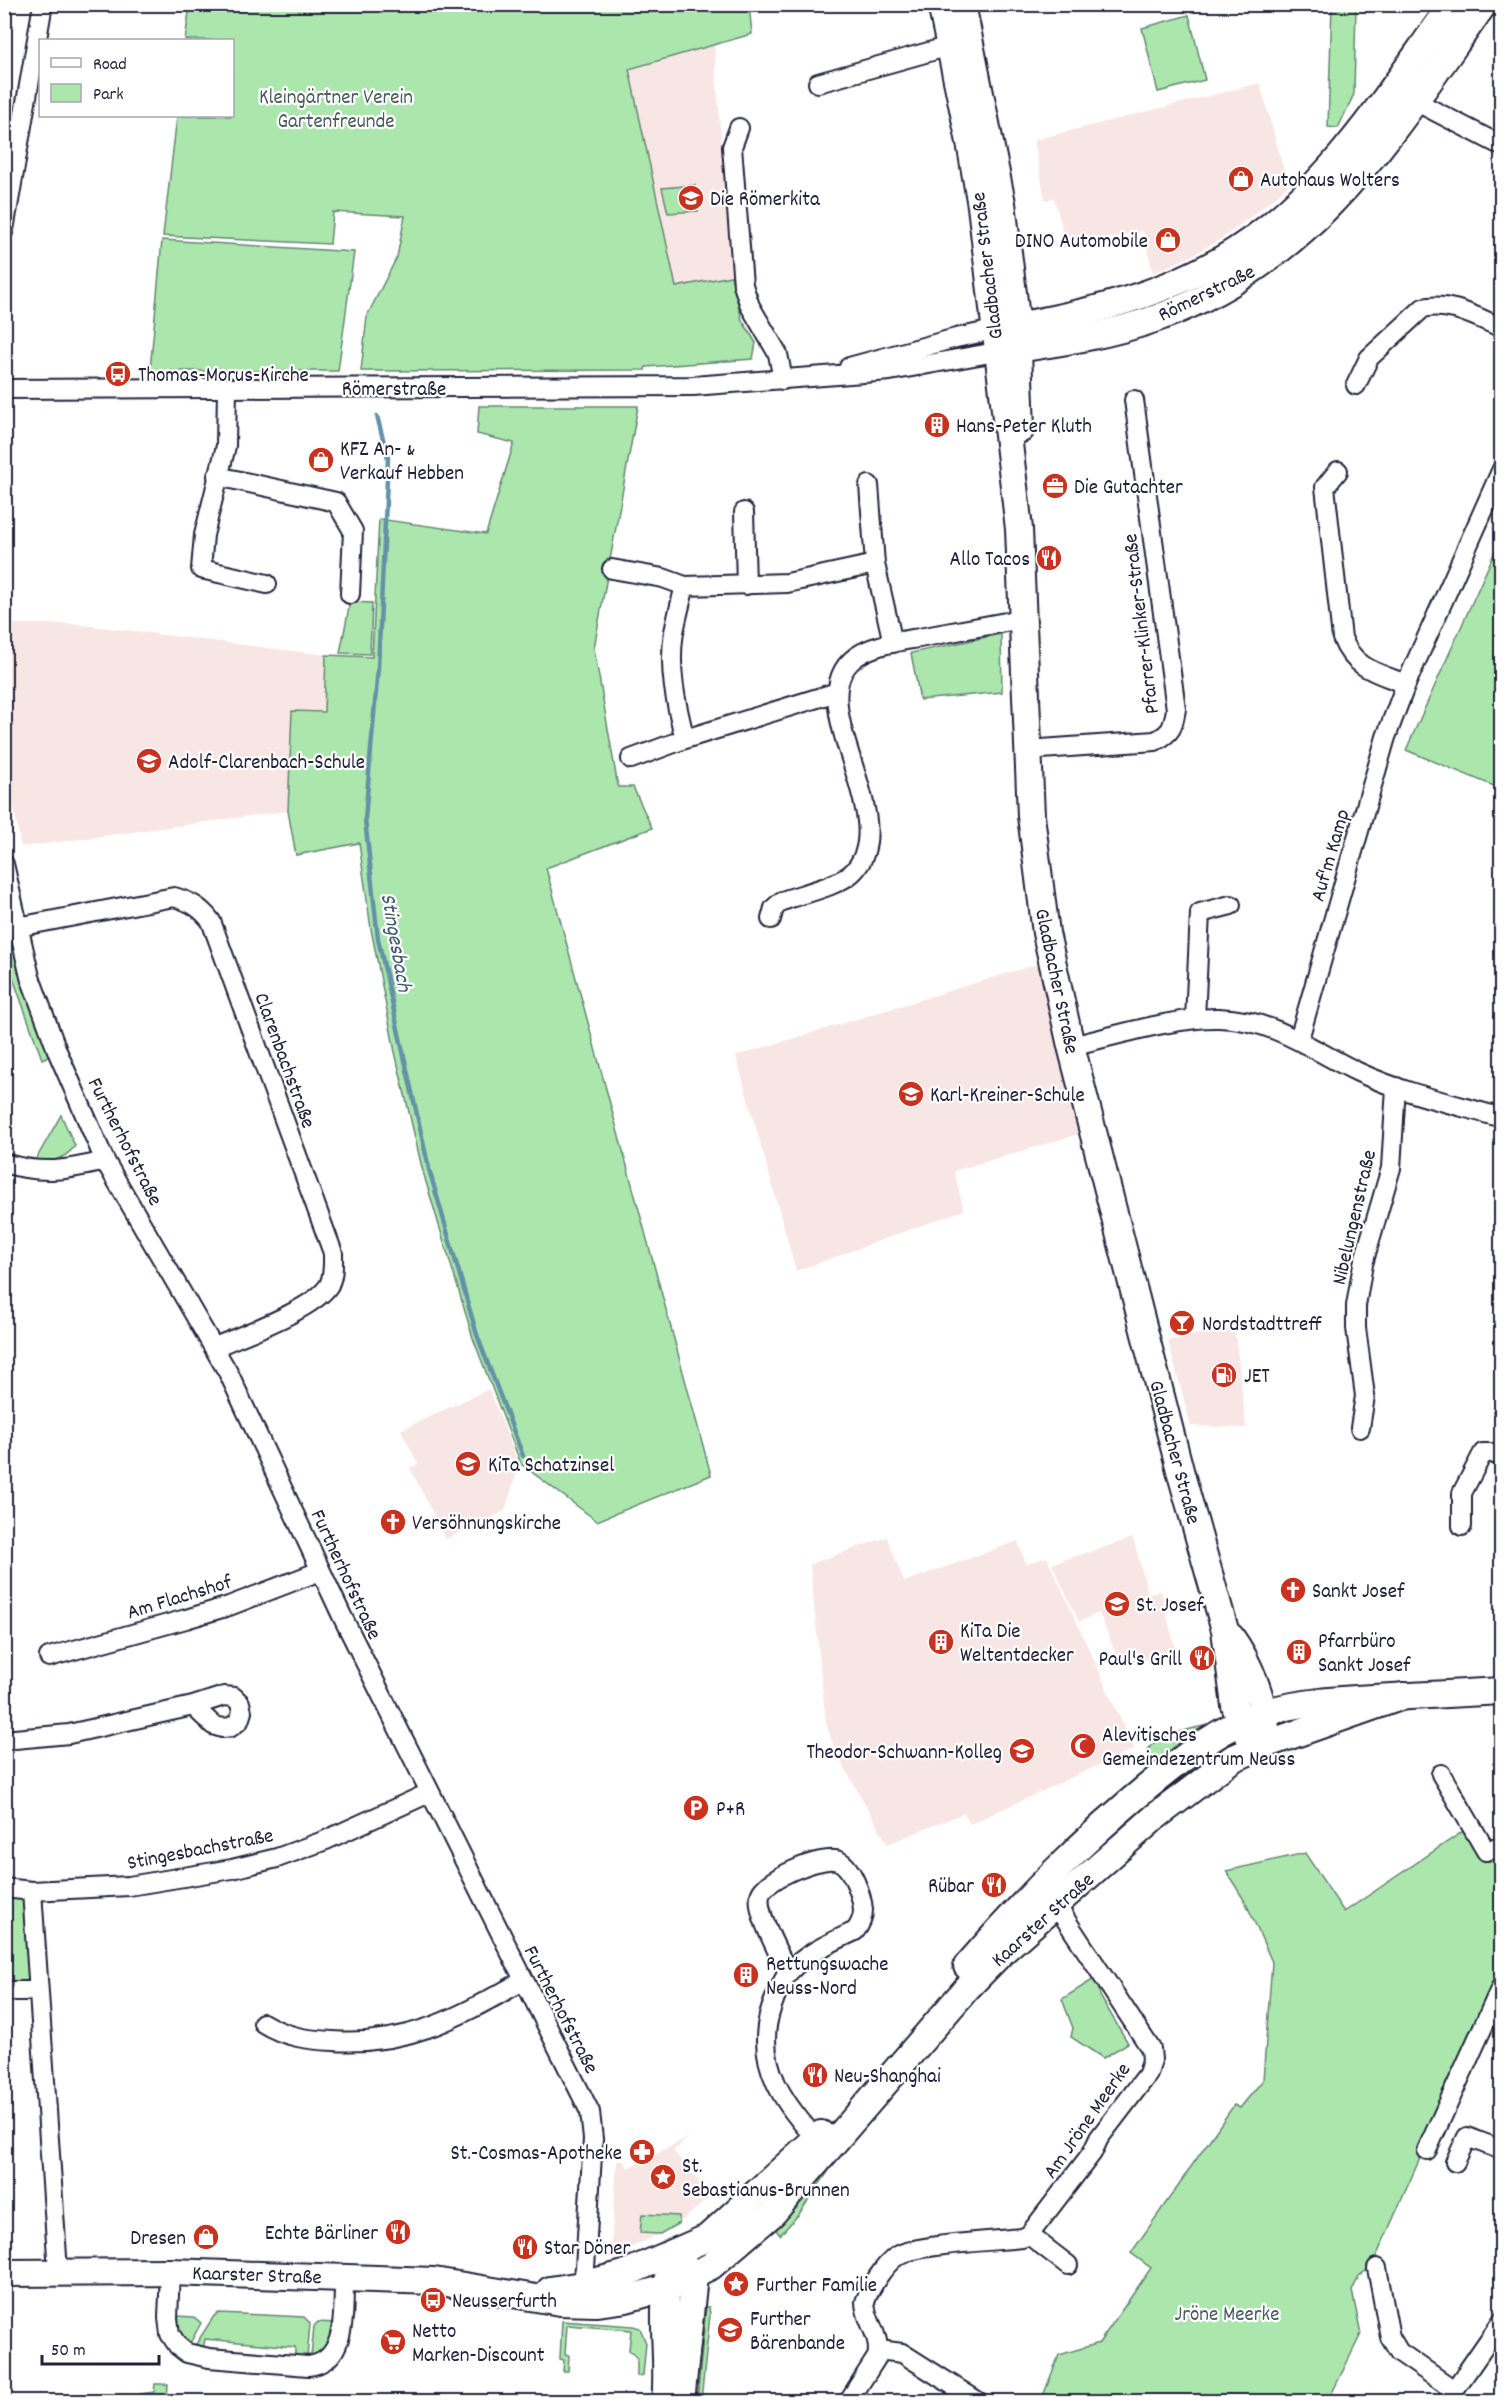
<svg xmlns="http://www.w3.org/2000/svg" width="1506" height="2406" font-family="Dekko,sans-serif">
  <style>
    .built { fill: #f8e6e4 }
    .green { fill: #abe7ad; stroke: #668474; stroke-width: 1.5 }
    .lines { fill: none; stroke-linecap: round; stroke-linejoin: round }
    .stream { stroke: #6392a6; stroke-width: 4.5 }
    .minor-casing { stroke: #22223b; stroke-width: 22 }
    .secondary-casing { stroke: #22223b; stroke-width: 30 }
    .minor { stroke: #fff; stroke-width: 18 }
    .secondary { stroke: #fff; stroke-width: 26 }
    .labels { text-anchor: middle; stroke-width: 4.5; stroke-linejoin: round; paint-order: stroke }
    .park-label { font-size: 21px; fill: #4b5d5d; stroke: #fff }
    .poi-label { font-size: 21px; fill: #22223b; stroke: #fff; text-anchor: start }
    .street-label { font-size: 21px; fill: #22223b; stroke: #fff }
    .water-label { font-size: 22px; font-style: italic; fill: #435a70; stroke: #fff }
  </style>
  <rect width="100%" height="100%" fill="#fff"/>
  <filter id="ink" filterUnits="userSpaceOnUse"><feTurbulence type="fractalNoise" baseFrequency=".0167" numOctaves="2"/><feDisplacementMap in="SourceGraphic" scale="12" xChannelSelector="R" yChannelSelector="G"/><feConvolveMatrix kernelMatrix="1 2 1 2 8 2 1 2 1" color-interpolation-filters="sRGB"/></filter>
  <g filter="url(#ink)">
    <g class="built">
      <polygon points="714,44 731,276 676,287 629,68"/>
      <polygon points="1260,83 1288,185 1273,199 1223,238 1189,257 1153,273 1143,231 1063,248 1061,223 1054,198 1045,200 1034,140"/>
      <polygon points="4,624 76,624 326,655 325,712 292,711 288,811 21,847 11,790 5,732"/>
      <polygon points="1044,962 1086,1132 954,1171 964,1210 796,1271 736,1056"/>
      <polygon points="1231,1327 1235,1331 1246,1428 1191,1426 1168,1341"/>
      <polygon points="489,1389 519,1465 505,1511 446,1539 410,1468 418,1464 401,1430"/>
      <polygon points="887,1537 904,1582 1018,1541 1026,1564 1047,1557 1134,1749 970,1824 964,1813 888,1844 835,1751 826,1723 810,1564"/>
      <polygon points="1133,1538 1148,1594 1161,1591 1176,1652 1121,1666 1099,1613 1079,1622 1052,1564"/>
      <polygon points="689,2137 673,2151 705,2188 711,2184 717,2191 679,2223 679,2217 640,2233 660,2234 623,2251 611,2250 617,2161 624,2161 628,2168"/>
    </g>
    <g class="green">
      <polygon points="190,5 749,5 752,34 629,69 676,287 731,276 742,320 756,343 753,359 646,367 645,370 361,371 367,316 397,257 405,216 333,212 330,244 163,236 177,116 232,116 232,40 185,40"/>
      <polygon points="1332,5 1356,5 1354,94 1338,128 1328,127"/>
      <polygon points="1189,15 1205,80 1158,92 1142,28"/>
      <polygon points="695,185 698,211 668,213 662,188"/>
      <polygon points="162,240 354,252 338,371 150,371"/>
      <polygon points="479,406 638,406 594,648 618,787 633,787 652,828 546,868 711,1475 597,1521 521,1464 473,1338 423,1172 395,1052 371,929 359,843 296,855 288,811 292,711 324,712 326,655 372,657 379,519 486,534 514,443 477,434"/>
      <polygon points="1501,538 1501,789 1406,750"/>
      <polygon points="350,602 372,603 370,654 340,653"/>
      <polygon points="1001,634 1002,692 920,700 911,653"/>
      <polygon points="4,901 52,1055 42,1059 14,981 5,947"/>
      <path d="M 61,1115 L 75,1146 C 64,1160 52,1162 35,1161 Z"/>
      <path d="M 1218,1723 L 1154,1765 C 1124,1739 1203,1726 1218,1723 Z"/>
      <path d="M 1224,1740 L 1228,1746 C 1168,1788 1116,1836 1063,1886 L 1061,1882 L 1110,1830 Z"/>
      <polygon points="1468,1828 1501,1850 1501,2012 1478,2028 1372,2266 1359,2276 1352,2291 1361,2334 1328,2401 1051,2402 1043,2396 1059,2355 1099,2343 1151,2268 1131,2253 1234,2105 1240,2108 1263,2080 1272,1962 1246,1903 1226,1871 1305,1853 1344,1912"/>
      <path d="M 5,1894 L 20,1897 L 26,1901 L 31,1974 C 26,1986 17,1985 5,1985 Z"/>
      <polygon points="1094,1979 1098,1984 1100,1996 1128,2043 1103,2058 1071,2037 1073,2028 1062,1999"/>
      <polygon points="835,2153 839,2156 799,2214 780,2235 776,2230 797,2206"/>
      <polygon points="642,2214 679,2216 679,2223 660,2234 640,2233"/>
      <polygon points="706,2307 709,2307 710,2315 701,2401 697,2401"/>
      <polygon points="219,2313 304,2317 310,2323 307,2358 295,2357 295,2347 205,2339 203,2350 194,2347 214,2316"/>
      <path d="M 177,2316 L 194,2317 L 201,2323 L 189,2345 C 179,2337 177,2329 177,2316 Z"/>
      <polygon points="562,2321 633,2326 640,2328 646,2343 643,2375 637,2376 637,2358 629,2350 631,2330 567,2325 565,2354 569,2355 568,2371 563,2371 564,2360 560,2359"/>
      <polygon points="318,2322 335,2323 325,2350 311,2357 314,2326"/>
      <polygon points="155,2384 168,2384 167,2401 131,2401 141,2394 154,2392"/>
    </g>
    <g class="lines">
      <polyline class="stream" points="377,416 388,458 378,668 365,819 378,939 429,1169 477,1335 523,1456"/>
      <g class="minor-casing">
        <g id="minor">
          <polyline points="818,83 950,46"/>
          <polyline points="1403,101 1415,101 1502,146"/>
          <polyline points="739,128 732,147 743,285 750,306 778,354 783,380"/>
          <polyline points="4,230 43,4"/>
          <polyline points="849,367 956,338 994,330"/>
          <path d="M 1356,385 L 1369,358 L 1423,308 C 1449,301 1478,318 1502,328"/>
          <polyline points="4,389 693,386 890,371 996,352"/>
          <polyline points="227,389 226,446 204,535 201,569 267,584"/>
          <path d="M 1338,471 L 1325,487 L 1342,638 C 1354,669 1378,673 1406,684"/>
          <polyline points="217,476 336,502 353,531 350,594"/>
          <polyline points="869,485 875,564 893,643"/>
          <polyline points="744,512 746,585"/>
          <polyline points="612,569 663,578 685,586"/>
          <path d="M 685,739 C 676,705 668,668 674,632 C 677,617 681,601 685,586 L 787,583 L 875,564"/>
          <path d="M 1027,750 L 1155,741 C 1172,733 1173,727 1176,709 L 1134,400"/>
          <polyline points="631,759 685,739 837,692"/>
          <polyline points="4,864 30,977 58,1053 105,1161 229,1374 342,1616 590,2112 593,2139 585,2268 582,2285 575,2294"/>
          <path d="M 771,919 L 774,908 L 782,901 C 801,894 839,886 853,872 C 907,817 789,693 862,653 C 878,644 901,641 919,638 C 953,632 988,625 1022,619"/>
          <path d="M 18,927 L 174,897 C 191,902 200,907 211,921 L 333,1253 C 333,1264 334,1275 329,1285 C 315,1309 242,1335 215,1347"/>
          <polyline points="1195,1019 1200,913 1231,905"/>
          <polyline points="1299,1039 1386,737 1406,684 1502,469"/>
          <path d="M 1071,1046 C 1115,1036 1176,1017 1219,1018 C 1275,1020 1310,1049 1358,1072 C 1403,1093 1454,1104 1502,1118"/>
          <path d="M 4,1163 C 43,1175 68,1170 105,1161"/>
          <polyline points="1360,1428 1365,1396 1356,1328 1356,1306 1363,1264 1391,1168 1396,1087"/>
          <polyline points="1462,1526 1462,1493 1483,1453 1492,1453 1502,1457"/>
          <polyline points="49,1657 186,1619 229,1606 320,1571"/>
          <polyline points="4,1740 69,1734 193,1706 224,1696 234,1697 240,1703 242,1712 239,1721 231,1727 222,1728 213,1725 193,1706"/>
          <polyline points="1441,1774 1486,1851 1502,1847"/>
          <polyline points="4,1888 32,1891 129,1886 232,1869 277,1858 326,1840 429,1793"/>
          <polyline points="32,1891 58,2271"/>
          <path d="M 788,1973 C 780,1955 756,1914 760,1896 C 763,1879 824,1854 839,1861 C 852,1867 862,1896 863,1910 C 863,1918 860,1925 855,1931 C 832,1942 806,1953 789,1972 C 781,1982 775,1997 771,2009 C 753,2064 786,2108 823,2146"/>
          <polyline points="4,1991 38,1991"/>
          <path d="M 263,2023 C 286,2037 307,2040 333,2041 C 409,2046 458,2017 523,1981"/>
          <polyline points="1427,2150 1502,1985"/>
          <polyline points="1455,2162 1467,2137 1502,2150"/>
          <polyline points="1029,2235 1068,2265"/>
          <polyline points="1377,2268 1390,2337 1399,2352 1454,2390"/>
          <path d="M 170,2272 L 168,2318 L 170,2334 L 178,2346 L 187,2353 L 209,2358 L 308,2366 C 349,2362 343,2307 344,2277"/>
          <polyline points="879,2350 902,2353 979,2402"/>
          <path d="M 848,2402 L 877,2357 C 882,2336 865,2321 865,2302 C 870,2287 884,2265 897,2256 C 916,2244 995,2241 1022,2238 L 1029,2235 L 1092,2153 L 1099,2138 L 1148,2074 L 1152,2060 L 1151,2049 L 1056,1905"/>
          <polyline points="1446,2402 1502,2321"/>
        </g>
      </g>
      <g class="secondary-casing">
        <g id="secondary">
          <polyline points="941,4 970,142 981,206 1019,529 1031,816 1046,933 1071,1046 1181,1474 1225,1630 1235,1706 1241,1723 1249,1736 1264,1745"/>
          <polyline points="962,4 1002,203 1017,326 1021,429"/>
          <path d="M 994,330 C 1071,317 1150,300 1219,261 C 1322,203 1385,97 1453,4"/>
          <path d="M 996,352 C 1051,344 1109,336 1160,317 C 1317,259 1392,132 1484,4"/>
          <path d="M 1231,1637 C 1249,1662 1263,1698 1266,1728"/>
          <path d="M 967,1966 C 1024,1901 1083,1839 1151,1784 C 1185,1756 1224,1725 1266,1712 C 1301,1702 1338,1700 1374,1698 C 1417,1696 1459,1693 1502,1691"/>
          <polyline points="4,2273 170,2272 434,2281 560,2302 595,2303 626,2299 666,2288 711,2266 773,2213 967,1988 1003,1951 1155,1817 1232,1759 1264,1745 1403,1696"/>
          <polyline points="550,2290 582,2285 624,2274 707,2238 821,2134"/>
          <path d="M 665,2402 C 670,2358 659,2315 670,2272"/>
          <polyline points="681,2402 694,2276 685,2266"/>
        </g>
      </g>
      <use href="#minor" class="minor"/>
      <use href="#secondary" class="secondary"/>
    </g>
  </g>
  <defs>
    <g id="shop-disc" transform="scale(1.35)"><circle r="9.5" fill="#c8321e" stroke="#fff"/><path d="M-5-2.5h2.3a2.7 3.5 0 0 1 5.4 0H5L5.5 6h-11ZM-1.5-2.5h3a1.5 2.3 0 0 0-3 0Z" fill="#fff"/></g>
    <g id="school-disc" transform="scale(1.35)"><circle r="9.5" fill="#c8321e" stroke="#fff"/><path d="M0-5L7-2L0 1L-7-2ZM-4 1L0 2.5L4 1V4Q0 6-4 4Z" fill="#fff"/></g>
    <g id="bus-disc" transform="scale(1.35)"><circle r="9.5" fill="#c8321e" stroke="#fff"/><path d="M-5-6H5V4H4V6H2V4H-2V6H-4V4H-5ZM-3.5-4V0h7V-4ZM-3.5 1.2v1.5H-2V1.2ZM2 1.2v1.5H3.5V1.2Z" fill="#fff"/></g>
    <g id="building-disc" transform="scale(1.35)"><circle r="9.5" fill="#c8321e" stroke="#fff"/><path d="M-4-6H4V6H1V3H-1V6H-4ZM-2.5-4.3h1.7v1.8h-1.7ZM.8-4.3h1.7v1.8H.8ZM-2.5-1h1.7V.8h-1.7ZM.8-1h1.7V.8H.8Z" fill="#fff"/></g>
    <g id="office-disc" transform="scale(1.35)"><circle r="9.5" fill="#c8321e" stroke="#fff"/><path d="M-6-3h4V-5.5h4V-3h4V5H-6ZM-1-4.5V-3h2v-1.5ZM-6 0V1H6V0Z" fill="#fff"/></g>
    <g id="restaurant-disc" transform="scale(1.35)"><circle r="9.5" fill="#c8321e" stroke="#fff"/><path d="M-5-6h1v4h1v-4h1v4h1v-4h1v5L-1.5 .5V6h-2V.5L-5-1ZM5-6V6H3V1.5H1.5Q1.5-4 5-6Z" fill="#fff"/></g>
    <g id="bar-disc" transform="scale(1.35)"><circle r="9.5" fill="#c8321e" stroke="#fff"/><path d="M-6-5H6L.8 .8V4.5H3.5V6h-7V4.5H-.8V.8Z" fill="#fff"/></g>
    <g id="fuel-disc" transform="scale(1.35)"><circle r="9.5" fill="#c8321e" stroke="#fff"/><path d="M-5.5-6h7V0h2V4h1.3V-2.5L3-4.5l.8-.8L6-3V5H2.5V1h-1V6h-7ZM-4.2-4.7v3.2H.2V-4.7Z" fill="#fff"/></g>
    <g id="church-disc" transform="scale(1.35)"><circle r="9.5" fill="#c8321e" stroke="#fff"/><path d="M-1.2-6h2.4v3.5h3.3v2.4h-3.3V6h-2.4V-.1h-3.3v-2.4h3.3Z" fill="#fff"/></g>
    <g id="mosque-disc" transform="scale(1.35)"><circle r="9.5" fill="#c8321e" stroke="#fff"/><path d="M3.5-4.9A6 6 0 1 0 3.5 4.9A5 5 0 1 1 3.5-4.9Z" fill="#fff"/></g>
    <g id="parking-disc" transform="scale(1.35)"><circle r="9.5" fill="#c8321e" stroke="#fff"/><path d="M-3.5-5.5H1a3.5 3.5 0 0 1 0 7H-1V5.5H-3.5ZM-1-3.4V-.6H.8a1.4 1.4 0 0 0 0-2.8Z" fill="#fff"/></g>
    <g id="pharmacy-disc" transform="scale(1.35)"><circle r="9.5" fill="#c8321e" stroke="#fff"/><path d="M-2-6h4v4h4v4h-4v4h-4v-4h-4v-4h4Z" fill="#fff"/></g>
    <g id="sight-disc" transform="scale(1.35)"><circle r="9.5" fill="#c8321e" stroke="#fff"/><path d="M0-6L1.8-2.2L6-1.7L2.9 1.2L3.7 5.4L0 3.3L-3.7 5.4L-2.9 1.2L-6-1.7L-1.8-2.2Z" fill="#fff"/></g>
    <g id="supermarket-disc" transform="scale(1.35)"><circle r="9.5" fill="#c8321e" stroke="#fff"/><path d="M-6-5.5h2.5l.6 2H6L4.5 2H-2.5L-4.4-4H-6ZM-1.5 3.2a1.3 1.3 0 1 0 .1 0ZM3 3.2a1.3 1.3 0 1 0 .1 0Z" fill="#fff"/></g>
  </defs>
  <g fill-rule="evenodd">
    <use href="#shop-disc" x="1241" y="179"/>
    <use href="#school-disc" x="691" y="198"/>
    <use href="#shop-disc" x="1168" y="240"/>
    <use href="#bus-disc" x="118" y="374"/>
    <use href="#building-disc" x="937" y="425"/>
    <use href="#shop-disc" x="321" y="460"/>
    <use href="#office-disc" x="1055" y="486"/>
    <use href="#restaurant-disc" x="1049" y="558"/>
    <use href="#school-disc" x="149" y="761"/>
    <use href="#school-disc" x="911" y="1094"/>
    <use href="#bar-disc" x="1182" y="1323"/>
    <use href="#fuel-disc" x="1224" y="1375"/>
    <use href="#school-disc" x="468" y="1464"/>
    <use href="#church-disc" x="393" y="1522"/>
    <use href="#church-disc" x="1293" y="1590"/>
    <use href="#school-disc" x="1117" y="1604"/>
    <use href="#building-disc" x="941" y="1642"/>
    <use href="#building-disc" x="1299" y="1652"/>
    <use href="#restaurant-disc" x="1202" y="1658"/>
    <use href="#mosque-disc" x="1083" y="1746"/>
    <use href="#school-disc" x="1022" y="1751"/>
    <use href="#parking-disc" x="696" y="1808"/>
    <use href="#restaurant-disc" x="994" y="1885"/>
    <use href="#building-disc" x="746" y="1975"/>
    <use href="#restaurant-disc" x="815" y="2075"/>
    <use href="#pharmacy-disc" x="642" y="2152"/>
    <use href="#sight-disc" x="663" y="2177"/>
    <use href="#restaurant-disc" x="398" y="2232"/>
    <use href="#shop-disc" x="206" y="2237"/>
    <use href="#restaurant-disc" x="525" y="2247"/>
    <use href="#sight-disc" x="736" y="2284"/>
    <use href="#bus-disc" x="433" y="2300"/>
    <use href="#school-disc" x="730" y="2330"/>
    <use href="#supermarket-disc" x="393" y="2342"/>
  </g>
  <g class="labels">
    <g class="park-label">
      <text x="336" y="103">Kleingärtner Verein<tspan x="336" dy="24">Gartenfreunde</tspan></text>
      <text x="1227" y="2320">Jröne Meerke</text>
    </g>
    <g class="poi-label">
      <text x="1260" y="186">Autohaus Wolters</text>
      <text x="710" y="205">Die Römerkita</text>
      <text x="1148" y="247" text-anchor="end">DINO Automobile</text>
      <text x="138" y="381">Thomas-Morus-Kirche</text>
      <text x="956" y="432">Hans-Peter Kluth</text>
      <text x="340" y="455">KFZ An- &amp;<tspan x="340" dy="24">Verkauf Hebben</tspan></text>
      <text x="1074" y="493">Die Gutachter</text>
      <text x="1030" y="565" text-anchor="end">Allo Tacos</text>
      <text x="168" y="768">Adolf-Clarenbach-Schule</text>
      <text x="930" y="1101">Karl-Kreiner-Schule</text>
      <text x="1202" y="1330">Nordstadttreff</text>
      <text x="1244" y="1382">JET</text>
      <text x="488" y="1471">KiTa Schatzinsel</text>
      <text x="412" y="1529">Versöhnungskirche</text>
      <text x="1312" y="1597">Sankt Josef</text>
      <text x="1136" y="1611">St. Josef</text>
      <text x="960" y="1637">KiTa Die<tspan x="960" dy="24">Weltentdecker</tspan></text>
      <text x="1318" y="1647">Pfarrbüro<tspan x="1318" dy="24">Sankt Josef</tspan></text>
      <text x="1182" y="1665" text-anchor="end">Paul's Grill</text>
      <text x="1102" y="1741">Alevitisches<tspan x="1102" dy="24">Gemeindezentrum Neuss</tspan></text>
      <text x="1002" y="1758" text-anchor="end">Theodor-Schwann-Kolleg</text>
      <text x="716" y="1815">P+R</text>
      <text x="974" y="1892" text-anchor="end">Rübar</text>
      <text x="766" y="1970">Rettungswache<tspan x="766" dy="24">Neuss-Nord</tspan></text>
      <text x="834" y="2082">Neu-Shanghai</text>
      <text x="622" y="2159" text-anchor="end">St.-Cosmas-Apotheke</text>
      <text x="682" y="2172">St.<tspan x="682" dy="24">Sebastianus-Brunnen</tspan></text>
      <text x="378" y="2239" text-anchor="end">Echte Bärliner</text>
      <text x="186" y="2244" text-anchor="end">Dresen</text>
      <text x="544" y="2254">Star Döner</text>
      <text x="756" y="2291">Further Familie</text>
      <text x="452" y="2307">Neusserfurth</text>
      <text x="750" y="2325">Further<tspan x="750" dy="24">Bärenbande</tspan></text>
      <text x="412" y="2337">Netto<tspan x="412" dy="24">Marken-Discount</tspan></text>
    </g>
    <g class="street-label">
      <text transform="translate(986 266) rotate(-97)" y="7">Gladbacher Straße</text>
      <text transform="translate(1206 292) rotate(-26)" y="7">Römerstraße</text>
      <text x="394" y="395">Römerstraße</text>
      <text transform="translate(1140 624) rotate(-97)" y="7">Pfarrer-Klinker-Straße</text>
      <text transform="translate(1329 855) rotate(-74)" y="7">Auf'm Kamp</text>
      <text transform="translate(1058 981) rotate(78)" y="7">Gladbacher Straße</text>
      <text transform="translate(286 1060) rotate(70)" y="7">Clarenbachstraße</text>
      <text transform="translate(126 1141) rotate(63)" y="7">Furtherhofstraße</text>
      <text transform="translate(1353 1217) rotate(-77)" y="7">Nibelungenstraße</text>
      <text transform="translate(1176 1452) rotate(75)" y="7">Gladbacher Straße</text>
      <text transform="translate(347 1574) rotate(65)" y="7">Furtherhofstraße</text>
      <text transform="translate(179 1596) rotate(-17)" y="7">Am Flachshof</text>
      <text transform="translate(200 1848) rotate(-11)" y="7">Stingesbachstraße</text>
      <text transform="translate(1042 1919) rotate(-42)" y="7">Kaarster Straße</text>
      <text transform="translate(562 2009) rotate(63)" y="7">Furtherhofstraße</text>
      <text transform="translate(1086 2120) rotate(-55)" y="7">Am Jröne Meerke</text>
      <text transform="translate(257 2274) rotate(2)" y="7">Kaarster Straße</text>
    </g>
    <g class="water-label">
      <text transform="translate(398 942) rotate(80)" y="8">Stingesbach</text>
    </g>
  </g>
  <rect width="1506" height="2406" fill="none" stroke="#fff" stroke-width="24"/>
  <rect x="12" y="12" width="1482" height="2382" fill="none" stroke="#22223b" stroke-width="2" filter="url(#ink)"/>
  <rect x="39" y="39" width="195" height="78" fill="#ffffff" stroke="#a7a7b1" stroke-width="1.5"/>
  <rect x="51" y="58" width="30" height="9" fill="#ffffff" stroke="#a7a7b1" stroke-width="1.5"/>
  <text x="93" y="69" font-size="18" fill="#22223b">Road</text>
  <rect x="51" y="84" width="30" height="18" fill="#abe7ad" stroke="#a7a7b1" stroke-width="1.5"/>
  <text x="93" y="99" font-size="18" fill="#22223b">Park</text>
  <path d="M42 2355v9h117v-9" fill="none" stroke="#22223b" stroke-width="3"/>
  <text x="51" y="2355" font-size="18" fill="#22223b" stroke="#ffffff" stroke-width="4.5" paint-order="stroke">50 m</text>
</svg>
